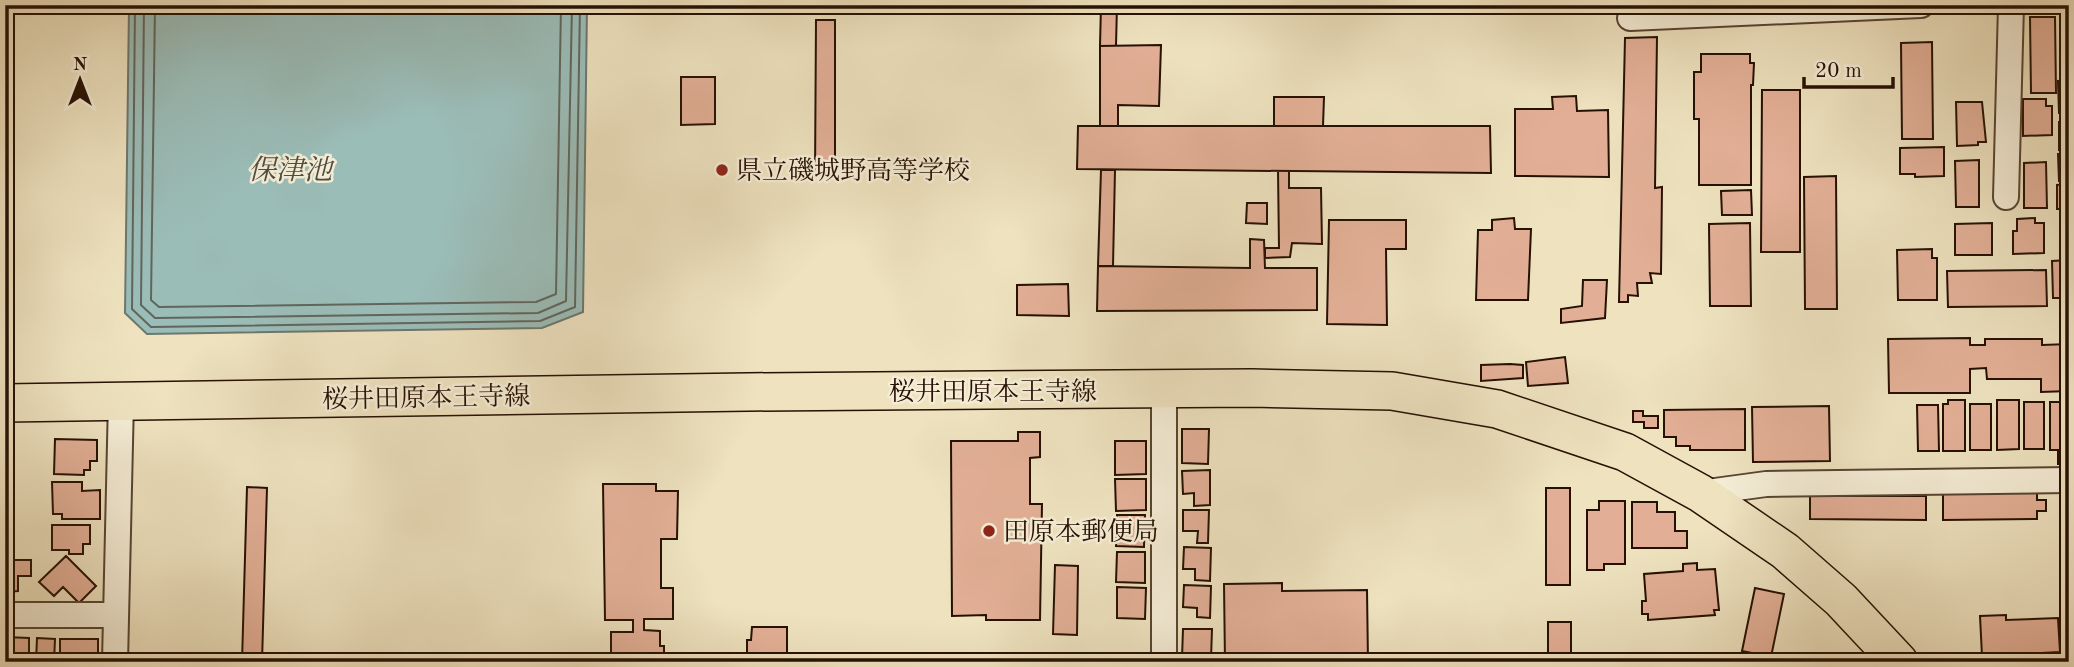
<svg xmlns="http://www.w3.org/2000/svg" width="2074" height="667" viewBox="0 0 2074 667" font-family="'Old Standard TT','Noto Serif JP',serif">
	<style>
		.water { fill: #9bbdb8; stroke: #6c786f; stroke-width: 2 }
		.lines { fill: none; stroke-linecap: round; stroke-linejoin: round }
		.shore { stroke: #60665d; stroke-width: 2 }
		.building { fill: #e2af96; stroke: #261002; stroke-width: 2 }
		.minor-casing { stroke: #584431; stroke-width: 28 }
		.primary-casing { stroke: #261002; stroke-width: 40 }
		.minor { stroke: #f4ecd5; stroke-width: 24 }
		.primary { stroke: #eee2bf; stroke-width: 37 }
		.poi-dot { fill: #8f2418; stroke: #f4ecd5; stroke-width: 2.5 }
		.labels { text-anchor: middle; stroke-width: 5; stroke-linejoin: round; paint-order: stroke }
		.poi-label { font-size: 26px; fill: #261002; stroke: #f4ecd5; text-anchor: start }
		.street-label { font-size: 26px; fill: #261002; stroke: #f4ecd5 }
		.water-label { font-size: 28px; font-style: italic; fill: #4f4d42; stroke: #f4ecd5 }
	</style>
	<rect width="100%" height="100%" fill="#eee2bf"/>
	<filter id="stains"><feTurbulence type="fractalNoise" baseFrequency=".00286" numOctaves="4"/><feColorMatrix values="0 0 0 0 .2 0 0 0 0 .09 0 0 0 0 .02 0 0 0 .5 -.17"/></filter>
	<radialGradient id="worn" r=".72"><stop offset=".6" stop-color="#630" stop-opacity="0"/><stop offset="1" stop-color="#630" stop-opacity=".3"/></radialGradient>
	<path class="water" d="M129,5H587L583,312L542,328L147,334L125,313Z"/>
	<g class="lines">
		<path class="shore" d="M135,5L132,309L151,327L540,321L575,307L580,5
			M144,5L141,305L155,318L538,313L566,301L572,5
			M155,5L151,300L159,307L536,302L556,294L561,5"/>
	</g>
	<path class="building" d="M1101,5H1117L1116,46H1100Z
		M2030,17H2055L2056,93H2031Z
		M816,20H835V177H815Z
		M1657,37L1655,188L1662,187L1661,274L1650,273L1652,283H1637L1638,296L1628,295V302H1619L1625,38Z
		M1932,42L1933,139H1902L1901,43Z
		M1161,45L1159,106L1118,105V126H1100V46Z
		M1701,54H1750V63H1754L1753,85H1751V185H1699V119H1694V72H1701Z
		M681,77H715V124L681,125Z
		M2069,80V112L2059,113L2058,81Z
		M1762,90H1800V252H1761Z
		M1576,96L1577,111L1608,110L1609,177L1515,176V109H1553L1552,97Z
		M1274,97H1324L1323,126H1274Z
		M2023,99H2046V106H2052V135L2023,136Z
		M1956,102H1982L1986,142H1978V145L1957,146Z
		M2059,122H2069V150H2059Z
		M1078,126H1490L1491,173L1077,169Z
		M1944,147V176L1915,177V174H1900V148Z
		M2058,154H2069V180L2059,181Z
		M1979,160V207H1956L1955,161Z
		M2046,162L2047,208H2024V163Z
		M1101,170H1115L1113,266H1098Z
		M1278,171H1289V188H1321L1322,244L1292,243L1290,257L1265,258V248H1279Z
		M1836,176L1837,309H1805L1804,177Z
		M2069,184V209H2057V185Z
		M1751,190L1752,215H1722L1721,191Z
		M1247,203H1267V224L1246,223Z
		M1514,218L1515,229H1531L1528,300H1476L1478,230H1492V220Z
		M2035,218V223H2044V253L2013,254V231H2017V219Z
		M1329,220H1406V249H1386L1387,325L1327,324Z
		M1750,223L1751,306H1710L1709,224Z
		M1992,223V255H1955V224Z
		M1250,239L1264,240L1265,268H1317V310L1097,311L1098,266L1250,268Z
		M1932,249V258H1937V300H1898L1897,250Z
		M2069,260V298H2053L2052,261Z
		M2046,270L2047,306L1948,307L1947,271Z
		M1583,280H1607L1605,318L1561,323V309L1582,306Z
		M1068,284L1069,316L1017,315V285Z
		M1970,338V345H1985V339H2042V345L2069,344V391L2041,392V379H1987L1986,368L1970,369V393H1889L1888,339Z
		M1565,357L1568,383L1528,386L1526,362Z
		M1510,364L1523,365V378L1481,381V365Z
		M1948,400H1965V451H1943V404H1948Z
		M1997,400H2019V449L1997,450Z
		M2024,402H2044V449H2024Z
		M2050,402H2069V464H2058V450H2050Z
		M1970,404H1991V450H1970Z
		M1917,405H1938L1939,451H1918Z
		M1829,406L1830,461L1753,462L1752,407Z
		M1745,409V450H1690V446H1676V437H1664V410Z
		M1633,411H1643V416H1658V428H1644V422H1633Z
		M1182,429H1209L1208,464L1182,463Z
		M1018,432H1040V457L1030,458V504H1042L1040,620H986V615L952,616L951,441H1018Z
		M55,439L97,440V461H90V470H84V475L54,474Z
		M1115,441H1146V474L1115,475Z
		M1210,470V505L1194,506V493L1183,494L1182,471Z
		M1115,479H1146V510L1116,511Z
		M52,482H82V491L100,490V519H62V514H53Z
		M603,484H656V491H678L677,539H661V588H673V619H644V630L660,631V646H664V662H611V632H633V620H605Z
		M247,487L267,488L262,662H242Z
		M1546,488H1570V585H1546Z
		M1943,493H2037V500H2046V511H2037V519L1943,520Z
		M1810,496H1926V520L1810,519Z
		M1599,501H1625V564H1604V570H1587V510H1599Z
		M1632,502H1657V512H1675V531H1687V548H1632Z
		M1183,510H1209L1208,543H1197L1198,531H1183Z
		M1117,515H1145L1144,547L1116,546Z
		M52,525H90V544H83V554H69V550H52Z
		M1184,547L1211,548L1210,581L1195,580V569H1183Z
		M1117,552H1145V583L1116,582Z
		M66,556L96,586L79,603L63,587L54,596L39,582Z
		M5,560H31V576H18V591L5,592Z
		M1697,563V570L1715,569L1719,610H1714L1715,615L1648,620V614H1642V601H1646L1644,574L1683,571V564Z
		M1055,565L1078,566L1077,635L1053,634Z
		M1282,583V591L1367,590L1368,662H1225L1224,584Z
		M1184,585L1211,586L1210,618L1197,617V608L1183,607Z
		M1117,587L1146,588L1145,619L1117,618Z
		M1755,588L1784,594L1771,657L1742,651Z
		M2006,615V620L2058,618L2060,652L1982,656L1980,616Z
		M1548,622H1571V662H1548Z
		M752,627H787V662H747V640H751Z
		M1183,629H1212L1211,659L1182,658Z
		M5,637L29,638V660L5,662Z
		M37,638L55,639L54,662H36Z
		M60,639H98V662H60Z"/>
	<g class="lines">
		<g class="minor-casing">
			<path id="minor" d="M1630,18L1921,5
				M2006,197L2011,5
				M1164,389V662
				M1700,493L1766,484L2069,480
				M5,615H114
				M115,662L121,400"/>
		</g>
		<g class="primary-casing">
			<path id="primary" d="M5,403L748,392L1252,388L1392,391L1497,409L1625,452L1700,493L1785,551L1841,600L1899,662"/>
		</g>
		<use href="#minor" class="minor"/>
		<use href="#primary" class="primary"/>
	</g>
	<g class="poi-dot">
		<circle cx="722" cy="170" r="7"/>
		<circle cx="989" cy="531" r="7"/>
	</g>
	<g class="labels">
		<g class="poi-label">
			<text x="736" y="179">県立磯城野高等学校</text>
			<text x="1003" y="540">田原本郵便局</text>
		</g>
		<g class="street-label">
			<text x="993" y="400">桜井田原本王寺線</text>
			<text transform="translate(426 397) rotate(-1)" y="9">桜井田原本王寺線</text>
		</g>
		<g class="water-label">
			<text x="290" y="179">保津池</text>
		</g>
	</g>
	<rect width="2074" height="667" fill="none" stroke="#eee2bf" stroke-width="28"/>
	<rect x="7" y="7" width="2060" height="653" fill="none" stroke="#261002" stroke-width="3.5"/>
	<rect x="14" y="14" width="2046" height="639" fill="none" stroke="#261002" stroke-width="2"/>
	<g transform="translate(80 80)" stroke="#f4ecd5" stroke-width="5" paint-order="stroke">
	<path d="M0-5L12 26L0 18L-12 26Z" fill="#261002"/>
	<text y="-10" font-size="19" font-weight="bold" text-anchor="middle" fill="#261002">N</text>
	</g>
	<path d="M1804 77v10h89v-10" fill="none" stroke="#261002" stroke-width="3.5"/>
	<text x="1815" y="77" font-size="21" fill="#261002" stroke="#f4ecd5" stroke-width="5" paint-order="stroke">20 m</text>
	<rect width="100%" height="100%" filter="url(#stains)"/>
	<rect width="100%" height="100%" fill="url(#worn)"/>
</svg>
